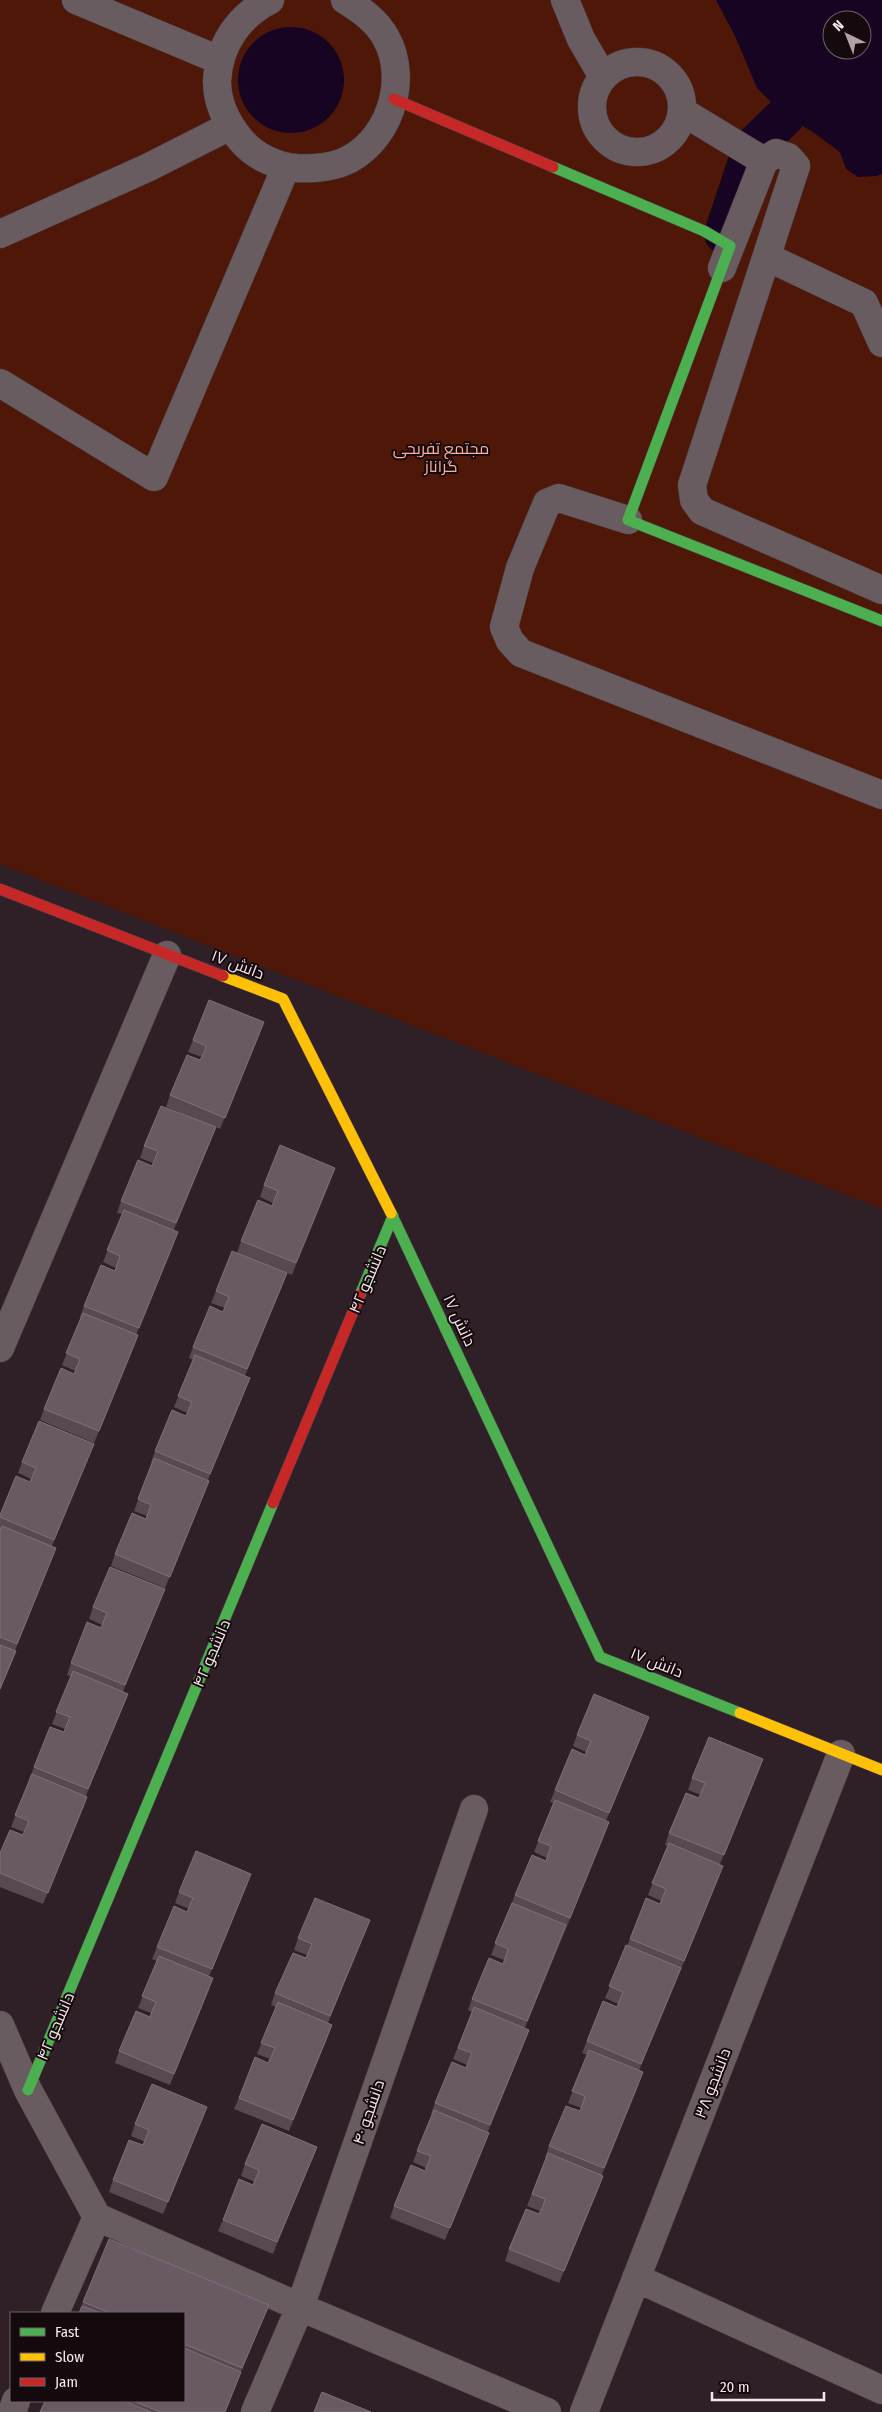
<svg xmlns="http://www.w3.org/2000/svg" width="882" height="2412" viewBox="0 0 882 2412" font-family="'Fira Sans Condensed',Cairo,sans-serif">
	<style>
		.green { fill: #4e1708; fill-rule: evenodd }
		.water { fill: #170322; fill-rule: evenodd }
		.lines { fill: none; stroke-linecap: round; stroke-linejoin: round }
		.canal { stroke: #170322; stroke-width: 40 }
		.street-casing { stroke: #4b3e43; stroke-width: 29 }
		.fast-casing { stroke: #4b3e43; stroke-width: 12 }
		.slow-casing { stroke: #4b3e43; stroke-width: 12 }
		.jam-casing { stroke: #4b3e43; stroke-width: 12 }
		.street { stroke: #685c61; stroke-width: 28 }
		.fast { stroke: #4caf50; stroke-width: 11 }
		.slow { stroke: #ffc107; stroke-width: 11 }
		.jam { stroke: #c62828; stroke-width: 11 }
		.wall { fill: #574852 }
		.shaded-wall { fill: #3f3139 }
		.building { fill: #695962; stroke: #7f6f78 }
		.labels { text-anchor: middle; stroke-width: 4; stroke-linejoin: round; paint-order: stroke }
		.park-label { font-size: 16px; fill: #feae96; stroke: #14090d }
		.street-label { font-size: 16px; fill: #f9e6ed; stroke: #14090d }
	</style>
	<rect width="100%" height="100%" fill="#2e2026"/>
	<path class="green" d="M0,0H882V1209L0,864ZM832,20H862V50H832Z"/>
	<path class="water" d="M716,0H882V174L876,176L858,177L846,169L840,152L813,132L785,116L757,88L735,36ZM832,20H862V50H832Z
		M238 80a53 53 0 1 1 106 0a53 53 0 1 1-106 0Z"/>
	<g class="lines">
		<path class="canal" d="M724,234L753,147L785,116"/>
		<g class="street-casing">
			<path id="street" d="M76,0L219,60
				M270,0C239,16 219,44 217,81C217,103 227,123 240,139C254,156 275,166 296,168C312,169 326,168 341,163C388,145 410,81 386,38C377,21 361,10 345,0
				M565,0L581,39L603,77
				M592 107a45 45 0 1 1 90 0a45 45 0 1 1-90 0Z
				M683,112L764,161
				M0,234L147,168L230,126
				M767,257L864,303L882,343
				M722,268L764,161L776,153L788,157L796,166L692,485L694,500L702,511L882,590
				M0,383L154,477L286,167
				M628,520L559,498L547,503L520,568L504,627L510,641L521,653L882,795
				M0,1348L167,955
				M0,2025L28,2090L97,2217L55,2313
				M97,2217L300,2307L547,2412
				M636,2278L882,2390
				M12,2412L16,2401
				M255,2412L300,2307L474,1809
				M584,2412L841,1754"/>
		</g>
		<g class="fast-casing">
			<path id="fast" d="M553,167L704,231L730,246L628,520L882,621
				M391,1213L600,1657L740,1713
				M360,1295L393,1216
				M28,2090L273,1503"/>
		</g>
		<g class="slow-casing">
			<path id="slow" d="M223,976L283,999L391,1213
				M740,1713L882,1770"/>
		</g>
		<g class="jam-casing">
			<path id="jam" d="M394,99L553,167
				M0,889L223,976
				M273,1503L360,1295"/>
		</g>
		<use href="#street" class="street"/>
		<use href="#fast" class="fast"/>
		<use href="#slow" class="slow"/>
		<use href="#jam" class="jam"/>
	</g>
	<path class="wall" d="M260,1033L220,1129L216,1127L174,1230V1244L136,1335H138L134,1347L94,1443L40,1420L44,1409L74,1374L75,1371L62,1365L81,1318L80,1317L84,1306L115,1271L116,1268L103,1262L122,1214L117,1213L121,1201L152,1166L153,1163L140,1158L144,1146L214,1127L166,1107L170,1095L200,1060L202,1057L188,1052L193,1040Z
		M335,1168L292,1275L237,1253L241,1241L272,1206L273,1203L260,1197L264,1185Z
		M287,1273L245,1376V1389L208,1480L205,1492L165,1588L111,1566L115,1554L146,1519L147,1516L134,1511L152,1463H151L155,1451L186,1416L187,1413L174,1407L193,1360L189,1358L193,1347L223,1312L225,1308L211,1303L216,1291Z
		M89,1455L52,1546L56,1548L15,1651L11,1663L0,1690V1515L30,1482L31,1479L18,1473L22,1462Z
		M160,1601L123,1692L128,1694L123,1706L86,1796L87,1797L83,1809L43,1904L0,1887V1853L23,1835L24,1832L11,1827L30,1779H29L34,1767L64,1732L65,1729L52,1724L71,1676L67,1675L71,1663L101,1628L102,1625L89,1619L93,1607Z
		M645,1728L606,1821L609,1822L605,1834L525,2028L529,2030L525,2041L488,2132L489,2133L484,2144L445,2240L390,2218L394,2206L425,2171L426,2168L413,2162L432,2115L431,2114L435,2103L466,2068L467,2065L453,2059L472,2012L468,2010L472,1999L503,1964L504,1960L491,1955L515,1895L546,1861L547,1858L534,1852L553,1803L550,1802L555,1790L585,1755L586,1752L573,1746L577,1735Z
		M763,1759L720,1864L719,1877L639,2071V2084L602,2175L603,2176L599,2188L559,2283L505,2261L509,2249L539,2214L540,2211L527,2206L546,2158H545L549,2146L580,2111L581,2108L568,2103L587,2055L582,2053L587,2041L617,2007L618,2004L605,1998L630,1939L660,1904L661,1901L648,1895L667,1846L665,1845L669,1833L699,1798L701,1795L688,1790L692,1778Z
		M247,1885L209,1976V1990L170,2085L115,2063L119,2051L150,2017L151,2013L138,2008L157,1961L152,1959L157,1947L187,1912L189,1909L175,1903L179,1892Z
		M370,1920L328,2023V2036L289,2131L234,2109L239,2098L268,2063L270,2059L257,2054L276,2007L271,2005L275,1993L306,1958L307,1955L294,1950L298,1938Z
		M202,2119L163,2214L109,2192L113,2180L143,2145L145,2142L131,2136L135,2124Z
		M312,2158L273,2254L218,2231L223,2220L253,2185L255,2182L241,2176L245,2164Z
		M83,2302L269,2305L241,2372L237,2383L225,2412H40L45,2401H184V2313H79Z"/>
	<path class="shaded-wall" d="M216,1127L211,1139L172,1235L176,1223Z
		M335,1168L331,1180L292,1275L296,1263Z
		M178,1232L174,1244L134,1340L139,1328Z
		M287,1273L283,1285L243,1381L247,1369Z
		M138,1335L134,1347L94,1443L99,1431Z
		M56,1548L52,1560L13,1655L17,1644Z
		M165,1589L160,1601L121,1697L125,1685Z
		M128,1694L123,1706L84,1801L88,1789Z
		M649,1717L645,1728L605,1824L609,1813Z
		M763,1759L759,1771L719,1867L724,1855Z
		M87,1797L83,1809L43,1904L48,1893Z
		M609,1822L605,1834L566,1930L570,1918Z
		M723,1866L719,1877L680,1973L684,1961Z
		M251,1874L247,1885L208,1981L212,1969Z
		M566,1925L562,1937L523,2032L527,2021Z
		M681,1968L677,1980L637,2076L641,2064Z
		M213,1978L209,1990L170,2085L174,2074Z
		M332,2025L328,2036L289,2131L293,2120Z
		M529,2030L525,2041L486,2137L490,2125Z
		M643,2072L639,2084L600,2180L604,2168Z
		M489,2133L484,2144L445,2240L450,2228Z
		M317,2147L312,2158L273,2254L277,2242Z
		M603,2176L599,2188L559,2283L564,2271Z
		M269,2305L264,2317L238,2380L242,2368Z"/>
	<path class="building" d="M209,1000L264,1022L225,1118L170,1095L187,1055L200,1060L204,1053L206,1046L193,1040Z
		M161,1106L216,1127L176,1223L121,1201L138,1160L152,1166L155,1159L158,1151L144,1146Z
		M280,1145L335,1168L296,1263L241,1241L258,1200L272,1206L278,1191L264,1185Z
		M124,1210L178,1232L139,1328L84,1306L101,1265L115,1271L120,1256L107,1250Z
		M232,1251L287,1273L247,1369L193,1347L210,1306L223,1312L226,1304L229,1297L216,1291Z
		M83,1313L138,1335L99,1431L44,1409L61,1368L74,1374L80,1359L66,1353Z
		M195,1355L250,1378L210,1474L155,1451L172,1410L186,1416L192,1402L178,1396Z
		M39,1421L94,1444L54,1540L0,1517V1515L16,1476L30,1482L36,1468L22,1462Z
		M154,1458L209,1481L170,1577L115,1554L132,1513L146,1519L151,1505L138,1499Z
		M2,1526L56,1548L17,1644L0,1637V1530Z
		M110,1567L165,1589L125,1685L71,1663L87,1622L101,1628L104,1620L107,1613L93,1607Z
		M0,1645L16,1651L0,1689Z
		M73,1671L128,1694L88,1789L34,1767L50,1727L64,1732L67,1724L70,1717L56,1712Z
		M594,1694L649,1717L609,1813L555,1790L572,1749L585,1755L591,1741L577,1735Z
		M709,1737L763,1759L724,1855L669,1833L686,1793L699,1798L705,1783L692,1778Z
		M32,1774L87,1797L48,1893L0,1873V1853L10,1830L23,1835L29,1821L15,1815Z
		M555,1800L609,1822L570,1918L515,1895L532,1855L546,1861L551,1846L538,1841Z
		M669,1843L723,1866L684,1961L630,1939L646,1898L660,1904L666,1889L652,1883Z
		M196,1851L251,1874L212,1969L157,1947L174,1906L187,1912L193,1898L179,1892Z
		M315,1898L370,1920L330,2016L275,1993L293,1953L306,1958L312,1944L298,1938Z
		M512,1903L566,1925L527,2021L472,1999L489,1958L503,1964L506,1956L508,1949L495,1943Z
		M626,1945L681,1968L641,2064L587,2041L603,2001L617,2007L623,1992L609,1986Z
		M159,1956L213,1978L174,2074L119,2051L136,2011L150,2017L153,2009L156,2002L142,1996Z
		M278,2002L332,2025L293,2120L239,2098L255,2057L268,2063L272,2055L275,2048L261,2043Z
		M474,2007L529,2030L490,2125L435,2103L452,2062L466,2068L472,2053L458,2048Z
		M589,2050L643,2072L604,2168L549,2146L566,2106L580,2111L583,2103L585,2096L572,2091Z
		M152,2084L207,2107L168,2202L113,2180L129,2140L143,2145L149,2130L135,2124Z
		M434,2110L489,2133L450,2228L394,2206L411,2165L425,2171L431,2156L417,2151Z
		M262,2124L317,2147L277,2242L223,2220L239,2179L253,2185L259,2170L245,2164Z
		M548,2153L603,2176L564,2271L509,2249L526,2209L539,2214L543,2206L545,2199L532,2194Z
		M109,2239L269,2305L242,2368L184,2344V2313H110L83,2302Z
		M82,2306L101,2313H79Z
		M184,2348L241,2372L225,2412H160L133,2401H184Z
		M322,2392L371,2412H314Z
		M45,2401H124L151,2412H40Z"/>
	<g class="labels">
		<g class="park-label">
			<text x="441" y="454">مجتمع تفریحی<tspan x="441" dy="18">گراناز</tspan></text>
		</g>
		<g class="street-label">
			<text transform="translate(238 964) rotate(21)" y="6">دانش ۱۷</text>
			<text transform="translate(367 1279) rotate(-67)" y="6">دانشجو ۴۲</text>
			<text transform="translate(460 1320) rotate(65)" y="6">دانش ۱۷</text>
			<text transform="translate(211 1653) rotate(-67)" y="6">دانشجو ۴۲</text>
			<text transform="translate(657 1662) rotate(22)" y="6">دانش ۱۷</text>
			<text transform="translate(55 2026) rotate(-67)" y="6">دانشجو ۴۲</text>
			<text transform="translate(712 2083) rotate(-69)" y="6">دانشجو ۳۸</text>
			<text transform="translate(368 2112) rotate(-71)" y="6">دانشجو ۴۰</text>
		</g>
	</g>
	<rect x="10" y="2312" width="175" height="90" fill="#14090d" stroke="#706167"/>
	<rect x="20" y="2328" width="25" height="8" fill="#4caf50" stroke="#706167"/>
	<text x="55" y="2337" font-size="15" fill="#f9e6ed">Fast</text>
	<rect x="20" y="2353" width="25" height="8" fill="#ffc107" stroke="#706167"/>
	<text x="55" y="2362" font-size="15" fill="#f9e6ed">Slow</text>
	<rect x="20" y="2378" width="25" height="8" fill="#c62828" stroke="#706167"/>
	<text x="55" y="2387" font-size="15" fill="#f9e6ed">Jam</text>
	<g transform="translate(847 35) rotate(317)"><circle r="24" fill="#14090d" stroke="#706167"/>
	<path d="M0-4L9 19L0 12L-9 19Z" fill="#b2a1a7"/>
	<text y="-8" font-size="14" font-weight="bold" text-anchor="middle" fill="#f9e6ed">N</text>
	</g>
	<path d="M712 2392v8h112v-8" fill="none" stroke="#f9e6ed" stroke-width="2.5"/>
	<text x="720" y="2392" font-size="15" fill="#f9e6ed" stroke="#14090d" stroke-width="4" paint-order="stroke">20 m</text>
</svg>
